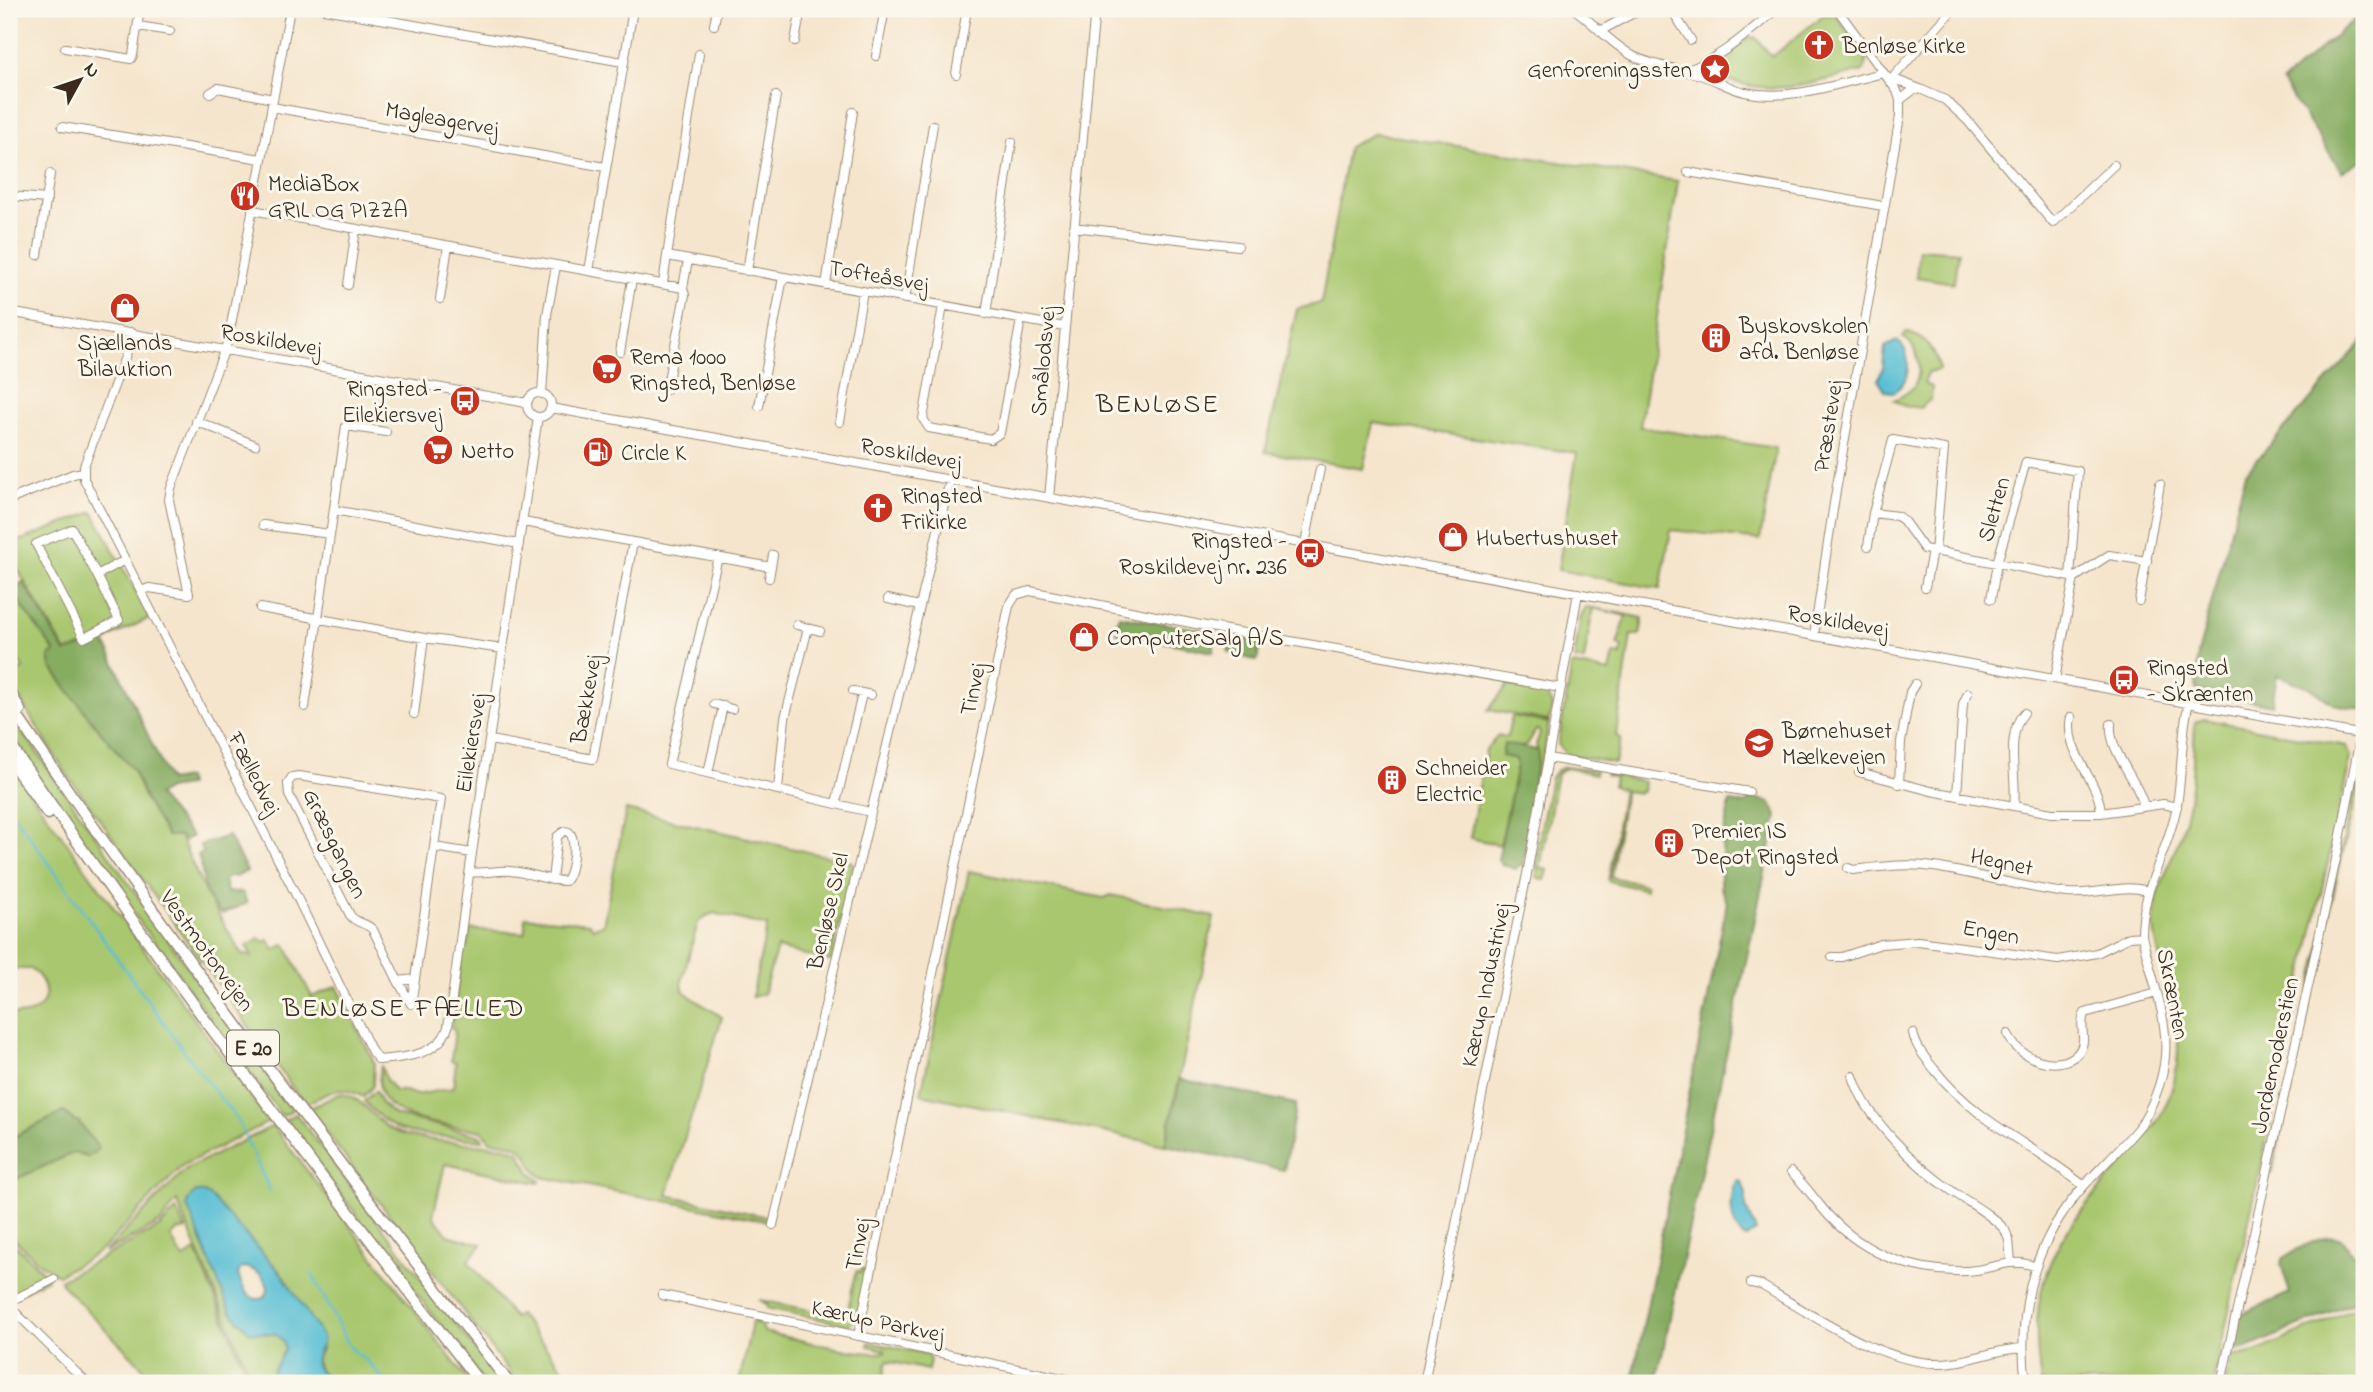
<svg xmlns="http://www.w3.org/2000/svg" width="2373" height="1392" viewBox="0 0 2373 1392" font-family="'Indie Flower',sans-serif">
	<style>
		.green { fill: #a9c76e; stroke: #727846; stroke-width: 2 }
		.forest { fill: #86ac61; stroke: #606b40; stroke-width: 2 }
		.water { fill: #55bdd3; stroke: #487478; stroke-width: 2; fill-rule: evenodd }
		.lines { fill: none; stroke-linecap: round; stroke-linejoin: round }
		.stream { stroke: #55bdd3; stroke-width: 2.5 }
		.minor-casing { stroke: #988875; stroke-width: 10 }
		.highway-casing { stroke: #988875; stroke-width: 13 }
		.minor { stroke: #fff; stroke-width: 8 }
		.highway { stroke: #fff; stroke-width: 10 }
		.labels { text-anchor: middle; stroke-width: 6; stroke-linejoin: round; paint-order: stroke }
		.shield { fill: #fbf7ec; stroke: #75685c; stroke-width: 2 }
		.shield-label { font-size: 21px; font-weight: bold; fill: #3b2a1e }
		.poi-label { font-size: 23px; fill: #3b2a1e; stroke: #fbf7ec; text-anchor: start }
		.street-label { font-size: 23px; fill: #3b2a1e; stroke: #fbf7ec }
		.quarter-label { font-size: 26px; letter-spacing: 2px; fill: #3b2a1e; stroke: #fbf7ec }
	</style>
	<rect width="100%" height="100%" fill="#fbf7ec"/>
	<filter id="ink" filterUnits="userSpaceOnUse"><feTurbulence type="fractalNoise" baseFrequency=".0143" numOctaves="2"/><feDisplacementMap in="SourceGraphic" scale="14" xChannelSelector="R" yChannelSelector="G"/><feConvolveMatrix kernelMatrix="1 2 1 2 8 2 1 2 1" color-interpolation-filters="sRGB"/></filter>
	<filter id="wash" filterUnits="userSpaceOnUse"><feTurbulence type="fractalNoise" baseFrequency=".00686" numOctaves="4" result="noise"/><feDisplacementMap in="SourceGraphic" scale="28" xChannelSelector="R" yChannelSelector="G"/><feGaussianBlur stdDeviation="1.57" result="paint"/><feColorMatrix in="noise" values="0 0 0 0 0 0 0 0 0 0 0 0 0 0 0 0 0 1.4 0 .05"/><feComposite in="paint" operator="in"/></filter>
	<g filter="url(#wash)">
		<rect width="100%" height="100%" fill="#f5e5cc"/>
		<path class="green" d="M1823,15H1836L1867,60L1863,71C1809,84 1773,98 1719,77L1725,56L1750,37L1756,38L1772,57Z
			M1375,133L1678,181L1640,427L1776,448L1760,540L1671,530L1660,589L1558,570L1577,453L1373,423L1363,469L1265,452L1297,309L1321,303L1348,147Z
			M1919,249L1958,252L1954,283L1916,277Z
			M1906,332C1924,337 1937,350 1939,370L1928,372L1924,384L1932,387L1931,399L1920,408L1904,406L1894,400C1900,397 1909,393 1913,387C1924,372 1918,346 1903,337Z
			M93,512L150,618L104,640L66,652L9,555V545Z
			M9,589L56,653L91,720L133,770L146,801L167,835L180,836L204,890L241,953L252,957L247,945L261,938L263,942L269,940L274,950L285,944L312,997L337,986L374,1062L373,1086L363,1097C338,1083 328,1093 305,1105L64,770L9,682V670L13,676L23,668L9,647Z
			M1586,607H1589L1643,618L1640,635H1631L1616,736L1621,738L1615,763L1567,755L1558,745L1572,665L1610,672L1614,654L1621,655L1622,646L1617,645L1626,616L1593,608L1584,661L1574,659L1580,619Z
			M1508,685L1536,689L1547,695L1552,706L1549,721L1488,710Z
			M1512,716L1549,723L1534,804L1532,798L1538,750L1536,745L1540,733L1538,730H1536L1527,745L1522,747L1500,845L1470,838L1486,750L1498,735L1507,737Z
			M2204,719L2346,746L2351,757L2213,1383H2041C2026,1285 2052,1239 2118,1169C2141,1143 2164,1120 2173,1085C2179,1064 2179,1039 2176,1017C2171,983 2153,953 2154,918C2155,889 2175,856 2183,827C2193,793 2193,758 2195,722Z
			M9,720L30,742L178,954L293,1110L282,1116L131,910L18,749L9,733Z
			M2364,745V766L2337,878L2272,1174H2271Z
			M9,763L269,1122L183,1165L104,1248L91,1257L58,1275L39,1263L9,1234V1182L75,1152L74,1121L64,1112L9,1139V1015C16,1013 23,1016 30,1013C52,1005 48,980 31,969H14L9,973Z
			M1564,767L1596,770L1595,774L1567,768L1557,774L1540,868L1548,870L1545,880L1538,878C1531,866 1548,796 1551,778L1556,771Z
			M1605,773L1644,782L1643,791L1639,793L1625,791L1611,877L1646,885V890L1608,881L1623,790L1613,786L1615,777L1605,775Z
			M626,810L852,862L853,865L831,961L777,948L763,994L752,997L767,926L714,913L706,916L698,922L682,981L683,990C693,1001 709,1007 722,1017L667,1195L768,1217V1221L542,1177C534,1171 532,1166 528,1157C521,1143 504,1143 490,1141L482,1131C455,1126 391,1122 381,1093C377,1084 380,1074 381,1065L386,1080L395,1091H406L416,1095L453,1088L456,1062L451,1061L455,1030L451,1028L463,947H467L470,932L465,931V929L525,933V917L589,923L593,928L603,925Z
			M969,871L1104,898L1111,895L1214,917L1165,1145L921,1094Z
			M375,1091L381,1103L395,1115L473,1134L481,1136L483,1140C460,1138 412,1136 394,1127C382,1120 373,1111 364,1101Z
			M339,1094C363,1095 372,1120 392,1130C415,1142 476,1143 505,1147L519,1152L530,1172L540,1181L539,1183L445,1164L433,1216L448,1235L482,1244L468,1261L514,1318L519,1314L575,1383H518L308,1109Z
			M296,1114L501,1383H485L284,1120Z
			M273,1126L470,1383C443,1383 349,1389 330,1378C315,1371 314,1360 322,1348L282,1274L211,1197L202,1192L230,1311L250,1332L276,1334L283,1341L285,1349L272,1373L273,1383H257L245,1363L177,1201L160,1223L105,1252L186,1169Z
			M176,1210L186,1229L177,1231L171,1237L179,1253L184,1258L196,1251L244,1367L254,1383H158L63,1286L60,1280L160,1227Z
			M9,1239L40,1269L47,1279L9,1299Z
			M862,1268L866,1272C863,1287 863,1317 848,1325L767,1308L768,1305L759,1300L844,1317L847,1315L855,1275L857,1271L861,1272Z
			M2364,1304V1383H2225L2232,1357L2256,1352Z
			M756,1319V1324L761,1325L764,1332C788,1337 866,1358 885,1352V1350L868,1346L869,1342L926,1354L930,1360L928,1370L887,1361L882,1383H739L752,1322Z"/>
		<path class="forest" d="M2364,11V158L2342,172L2282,82Z
			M2364,340V710L2333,704L2311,688L2277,675L2272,705L2196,690L2198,654L2246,472Z
			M23,582L65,652L104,640L169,781L187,778L188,786L168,789L157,795L192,836L183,841L180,836H167L146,801L133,770L91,720L51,667L49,656L55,652L10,589Z
			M1119,616L1216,632L1213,652L1116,632Z
			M1231,639L1261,640L1257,661L1228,652Z
			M1504,744L1538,750C1539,766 1529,790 1534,804L1524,860L1522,865L1516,869L1502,865L1498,860L1517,765L1516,759L1502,756Z
			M1753,797L1770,803L1777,816L1656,1383H1632L1727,902L1720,887L1723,837L1730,802L1745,804Z
			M228,836L247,871L236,877L230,876L224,880L227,892L243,893L247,903L222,914C198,895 207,880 198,855L203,852L200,845Z
			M1180,1079L1296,1104L1284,1170L1165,1145Z
			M64,1112L74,1121H78L99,1149L87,1157L75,1152L9,1182V1139Z
			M2359,1222L2364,1223V1298L2245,1349L2237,1350L2233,1345L2239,1315L2290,1293L2281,1264L2282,1259C2294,1250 2331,1229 2344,1241C2348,1245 2350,1251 2353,1255L2356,1253Z"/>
		<path class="water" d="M1897,341C1910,349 1911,372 1902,385C1902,385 1894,392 1893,392L1885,391L1878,380L1883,368L1885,347Z
			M1738,1181L1742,1182L1746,1194V1208L1756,1231L1746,1238C1730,1230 1727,1195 1738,1181Z
			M196,1192H202L211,1197L282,1274L322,1336C324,1347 318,1348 316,1358C311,1376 339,1379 349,1383H273L272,1373L285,1349L283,1341L276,1334L250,1332L230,1311L187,1206L188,1200ZM246,1267C258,1271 268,1278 268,1291L264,1298C248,1303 242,1287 238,1274L241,1268Z"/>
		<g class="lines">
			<path class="stream" d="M9,808L192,1062L237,1119L270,1191
				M312,1274L350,1347L372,1366L386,1383"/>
		</g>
	</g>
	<g filter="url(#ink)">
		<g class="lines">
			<g class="minor-casing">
				<path id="minor" d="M324,9L623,62
					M1574,9C1594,23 1611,44 1633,56C1653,66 1679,69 1700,75C1716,79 1729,89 1745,92C1791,102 1839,83 1883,73
					M1671,9L1691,40
					M714,25L717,9
					M138,26L170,31
					M1600,31L1641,9
					M795,41L801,9
					M65,48L131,59L133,55L140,9
					M876,56L885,9
					M1686,71C1720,58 1744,36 1772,13L1774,9
					M956,74L967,9
					M1890,81L1953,9
					M1890,81H1899L1920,89
					M210,93L218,88L273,99
					M1900,100L1912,91L1920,89L1945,100L1967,120L2053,223L2114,165
					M272,107L605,167
					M62,127L261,159
					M1688,172L1883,206
					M9,196L47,199
					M252,210L683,288L688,260
					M1074,227L1238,246
					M38,255L50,174
					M667,256L699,54
					M589,271L633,9
					M747,271L776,96
					M663,284L667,256L1064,327
					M348,285L356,229
					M826,285L853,112
					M440,299L448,246
					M905,299L933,125
					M943,306L923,419L929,428L991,439L1000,433L1021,320
					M9,312L527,403
					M986,314L1012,142
					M130,332L128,349L84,466V479L293,889L372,1052L379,1060C404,1058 440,1055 448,1027L472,853L538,417
					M620,352L632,279
					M666,390L685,295L683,288
					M527 405a12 12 0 1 1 24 0a12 12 0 1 1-24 0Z
					M542,394L547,315L556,266
					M759,406L783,277
					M551,408L2364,735
					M196,421L255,445
					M840,422L863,291
					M1049,498L1095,9
					M9,500L73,474L83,472
					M334,510L519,544
					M1873,513L1897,516L1903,520L1924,549L2070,577L2074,578L2109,555L2147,561
					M523,522L771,567
					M263,525L330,534
					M1305,544L1320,469
					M1868,546L1873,513L1893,440L1944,449L1935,552
					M718,557L669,764L870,812
					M97,575L119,620L84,638L36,544L72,529L97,575L125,560
					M769,578L773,555
					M1925,587L1932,551
					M141,591L149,588L189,594L169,500L171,488L228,341L290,9
					M888,599L919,606
					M1991,599L1997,563L2026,462L2078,471L2070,577
					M2139,601L2160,484
					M260,608L424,638L503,649
					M797,625L820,631
					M1814,635L1834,503L1900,116V100L1897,91L1837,9
					M2055,679L2074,578
					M853,691L871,695
					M714,704L732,709
					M305,707L346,426L386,432
					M414,714L424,638
					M2071,717C2063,752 2100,780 2101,813
					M2111,724C2108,751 2138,780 2144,806
					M490,740L593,759L633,542
					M1548,758L1749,792
					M1859,772L1931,791L2052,813H2101L2163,804L2177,807
					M708,773L723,706
					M1899,784L1901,742L1910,692L1915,684
					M778,789L785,718L808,628
					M1957,796L1963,704L1968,693
					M836,803L862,694
					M2014,806C2018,780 2004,735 2024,713
					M434,847L415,979L398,981L373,930C366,922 356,924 350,915L289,795L288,783L292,777L299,776L441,799L434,847L472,853
					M1848,868L1853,870C1880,867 1907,863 1934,867C1979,874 2022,888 2067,893C2094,896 2121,883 2147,891
					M470,872C483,874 496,870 510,871C528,872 547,881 565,881C575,872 580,813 557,837L552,880
					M1832,957H1842L1881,944L1918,941L2058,960L2097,953L2129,937L2142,936
					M398,981L411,1004L415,979
					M1913,1033C1916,1048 1926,1059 1935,1070C1978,1124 2033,1144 2084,1186
					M2008,1034C2016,1058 2058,1073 2077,1054C2090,1041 2077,1025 2085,1013L2157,993
					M1853,1076C1866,1119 1916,1166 1952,1191C1969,1203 1991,1214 2005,1230L2009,1240L2011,1262
					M1791,1172C1806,1185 1816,1202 1830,1217C1866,1255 1915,1273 1967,1271C1993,1270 2011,1256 2036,1267
					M773,1225L950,480
					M1751,1283L1761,1285C1811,1314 1884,1366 1943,1363C1971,1362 1995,1349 2022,1348
					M662,1295L1086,1383
					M9,1302L54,1279
					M9,1304L12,1309L86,1382
					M858,1336L1009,606L1016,595L1030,591L1221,629L1561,688
					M1424,1383L1527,874L1578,593
					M2026,1383C2017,1318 2031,1251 2073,1199C2094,1172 2121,1150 2142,1123C2185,1049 2159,1010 2142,936C2142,886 2166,857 2176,810C2183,775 2180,737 2189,702
					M2221,1383L2338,850L2361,734"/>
			</g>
			<g class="highway-casing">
				<path id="highway" d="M9,690L20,710
					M9,704C166,937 337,1161 509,1383
					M9,743C158,962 318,1174 480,1383
					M9,759L48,814"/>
			</g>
			<use href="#minor" class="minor"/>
			<use href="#highway" class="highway"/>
		</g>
	</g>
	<defs>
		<g id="church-disc" transform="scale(1.575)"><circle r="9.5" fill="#c8321e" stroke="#fbf7ec"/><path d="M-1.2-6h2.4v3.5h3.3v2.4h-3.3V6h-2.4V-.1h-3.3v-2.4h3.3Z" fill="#fff"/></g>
		<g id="sight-disc" transform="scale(1.575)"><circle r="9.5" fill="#c8321e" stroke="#fbf7ec"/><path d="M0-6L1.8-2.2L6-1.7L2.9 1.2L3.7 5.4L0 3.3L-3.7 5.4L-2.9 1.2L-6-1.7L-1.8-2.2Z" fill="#fff"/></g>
		<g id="restaurant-disc" transform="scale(1.575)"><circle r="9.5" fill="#c8321e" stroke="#fbf7ec"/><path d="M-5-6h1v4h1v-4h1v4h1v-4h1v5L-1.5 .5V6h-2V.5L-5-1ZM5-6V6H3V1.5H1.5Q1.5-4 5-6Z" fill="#fff"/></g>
		<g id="shop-disc" transform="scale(1.575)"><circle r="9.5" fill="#c8321e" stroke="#fbf7ec"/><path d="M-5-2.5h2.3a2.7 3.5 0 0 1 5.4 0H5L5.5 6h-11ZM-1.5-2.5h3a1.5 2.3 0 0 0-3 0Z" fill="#fff"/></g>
		<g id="building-disc" transform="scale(1.575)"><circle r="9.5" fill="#c8321e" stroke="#fbf7ec"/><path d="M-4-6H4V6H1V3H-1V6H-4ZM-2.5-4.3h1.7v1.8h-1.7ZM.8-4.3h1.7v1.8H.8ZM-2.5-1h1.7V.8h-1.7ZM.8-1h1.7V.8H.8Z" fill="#fff"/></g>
		<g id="supermarket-disc" transform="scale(1.575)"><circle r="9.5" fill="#c8321e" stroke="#fbf7ec"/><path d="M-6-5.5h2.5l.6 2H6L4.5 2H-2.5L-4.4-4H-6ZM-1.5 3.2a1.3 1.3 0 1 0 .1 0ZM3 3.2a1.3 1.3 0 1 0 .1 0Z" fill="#fff"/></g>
		<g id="bus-disc" transform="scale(1.575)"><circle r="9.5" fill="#c8321e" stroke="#fbf7ec"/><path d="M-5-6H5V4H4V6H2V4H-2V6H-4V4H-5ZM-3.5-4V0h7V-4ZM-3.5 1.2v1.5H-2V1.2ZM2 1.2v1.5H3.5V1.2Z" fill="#fff"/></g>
		<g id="fuel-disc" transform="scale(1.575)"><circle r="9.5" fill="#c8321e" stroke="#fbf7ec"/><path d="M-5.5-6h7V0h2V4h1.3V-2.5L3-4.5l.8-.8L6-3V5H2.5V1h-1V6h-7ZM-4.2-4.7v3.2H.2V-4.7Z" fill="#fff"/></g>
		<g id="school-disc" transform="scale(1.575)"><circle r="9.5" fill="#c8321e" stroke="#fbf7ec"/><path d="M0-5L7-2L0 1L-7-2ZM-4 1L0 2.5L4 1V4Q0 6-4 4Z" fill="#fff"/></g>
	</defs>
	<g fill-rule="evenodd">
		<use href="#church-disc" x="1819" y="45"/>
		<use href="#sight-disc" x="1715" y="69"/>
		<use href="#restaurant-disc" x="245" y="196"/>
		<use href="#shop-disc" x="125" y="308"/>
		<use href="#building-disc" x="1716" y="338"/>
		<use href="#supermarket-disc" x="607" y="369"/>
		<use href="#bus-disc" x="465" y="401"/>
		<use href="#supermarket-disc" x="438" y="450"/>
		<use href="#fuel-disc" x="598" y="452"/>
		<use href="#church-disc" x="878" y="508"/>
		<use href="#shop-disc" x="1453" y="537"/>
		<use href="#bus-disc" x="1310" y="553"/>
		<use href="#shop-disc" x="1084" y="637"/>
		<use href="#bus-disc" x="2124" y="680"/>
		<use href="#school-disc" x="1759" y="743"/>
		<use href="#building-disc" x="1392" y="780"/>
		<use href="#building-disc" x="1669" y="843"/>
	</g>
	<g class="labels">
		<rect class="shield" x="227" y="1030.5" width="52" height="35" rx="5"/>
		<g class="shield-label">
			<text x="253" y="1055">E 20</text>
		</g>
		<g class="poi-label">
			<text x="1842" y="53">Benløse Kirke</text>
			<text x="1692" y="77" text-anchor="end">Genforeningssten</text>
			<text x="268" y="191">MediaBox<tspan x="268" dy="26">GRIL OG PIZZA</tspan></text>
			<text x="1739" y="333">Byskovskolen<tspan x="1739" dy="26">afd. Benløse</tspan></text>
			<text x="125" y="350" text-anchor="middle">Sjællands<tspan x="125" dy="26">Bilauktion</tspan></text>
			<text x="630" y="364">Rema 1000<tspan x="630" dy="26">Ringsted, Benløse</tspan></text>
			<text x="442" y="396" text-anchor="end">Ringsted -<tspan x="442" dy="26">Eilekiersvej</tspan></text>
			<text x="461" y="458">Netto</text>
			<text x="621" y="460">Circle K</text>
			<text x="901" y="503">Ringsted<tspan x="901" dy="26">Frikirke</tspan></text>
			<text x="1476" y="545">Hubertushuset</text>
			<text x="1287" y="548" text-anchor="end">Ringsted -<tspan x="1287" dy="26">Roskildevej nr. 236</tspan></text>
			<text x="1107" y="645">ComputerSalg A/S</text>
			<text x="2147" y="675">Ringsted<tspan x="2147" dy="26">- Skrænten</tspan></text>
			<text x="1782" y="738">Børnehuset<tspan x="1782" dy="26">Mælkevejen</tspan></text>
			<text x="1415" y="775">Schneider<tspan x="1415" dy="26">Electric</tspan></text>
			<text x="1692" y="838">Premier IS<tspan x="1692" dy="26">Depot Ringsted</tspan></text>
		</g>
		<g class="street-label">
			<text transform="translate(442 118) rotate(10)" y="8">Magleagervej</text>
			<text transform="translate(879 275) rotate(10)" y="8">Tofteåsvej</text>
			<text transform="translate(271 339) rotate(10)" y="8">Roskildevej</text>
			<text transform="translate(1042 361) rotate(-85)" y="8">Smålodsvej</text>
			<text transform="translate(1827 426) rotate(-81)" y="8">Præstevej</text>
			<text transform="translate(911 453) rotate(10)" y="8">Roskildevej</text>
			<text transform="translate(1993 509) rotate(-74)" y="8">Sletten</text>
			<text transform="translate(1838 620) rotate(10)" y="8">Roskildevej</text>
			<text transform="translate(972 689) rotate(-78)" y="8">Tinvej</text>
			<text transform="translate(585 699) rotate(-80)" y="8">Bækkevej</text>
			<text transform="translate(470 743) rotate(-81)" y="8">Eilekiersvej</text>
			<text transform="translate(255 773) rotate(63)" y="8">Fælledvej</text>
			<text transform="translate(336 843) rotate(64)" y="8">Græsgangen</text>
			<text transform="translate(2002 861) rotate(12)" y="8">Hegnet</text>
			<text transform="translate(827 911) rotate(-77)" y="8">Benløse Skel</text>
			<text transform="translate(1991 931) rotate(10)" y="8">Engen</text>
			<text transform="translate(208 950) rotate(54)" y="8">Vestmotorvejen</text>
			<text transform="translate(1485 985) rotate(-78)" y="8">Kærup Industrivej</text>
			<text transform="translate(2174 994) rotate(79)" y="8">Skrænten</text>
			<text transform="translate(2274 1055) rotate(-78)" y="8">Jordemoderstien</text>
			<text transform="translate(857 1244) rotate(-78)" y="8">Tinvej</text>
			<text transform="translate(878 1320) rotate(12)" y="8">Kærup Parkvej</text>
		</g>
		<g class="quarter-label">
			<text x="1158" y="412">BENLØSE</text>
			<text x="404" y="1016">BENLØSE FÆLLED</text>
		</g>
	</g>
	<rect width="2373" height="1392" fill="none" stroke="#fbf7ec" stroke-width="35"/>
	<g transform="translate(80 80) rotate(50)" stroke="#fbf7ec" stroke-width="5" paint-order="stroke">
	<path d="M0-5L12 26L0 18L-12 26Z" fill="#3b2a1e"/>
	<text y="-10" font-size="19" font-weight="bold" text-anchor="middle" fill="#3b2a1e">N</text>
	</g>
</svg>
